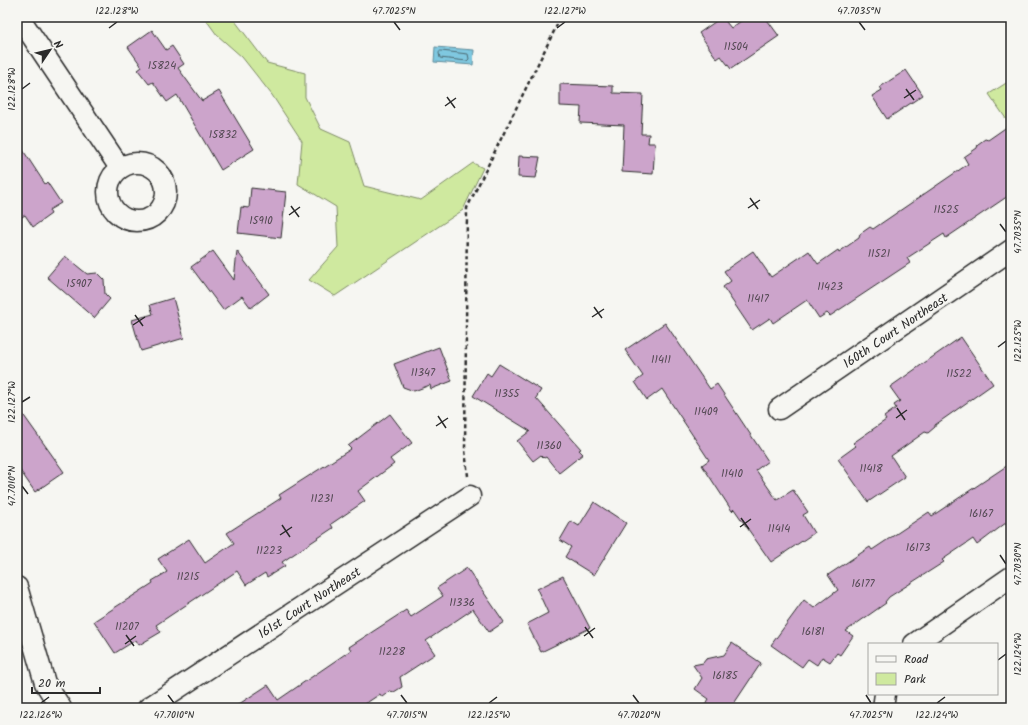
<svg xmlns="http://www.w3.org/2000/svg" width="1028" height="725" viewBox="0 0 1028 725" font-family="Kalam,sans-serif">
	<style>
		.green { fill: #cfe99f; stroke: #7d8a65 }
		.water { fill: #7fc8e0; stroke: #5d8998 }
		.lines { fill: none; stroke-linecap: round; stroke-linejoin: round }
		.shore { stroke: #4d6a73; stroke-width: 1 }
		.building { fill: #cca4cb; stroke: #2b2b2b }
		.street-casing { stroke: #2b2b2b; stroke-width: 23 }
		.path { stroke: #2b2b2b; stroke-width: 2.5; stroke-dasharray: 4 3; stroke-linecap: butt }
		.street { stroke: #f6f6f2; stroke-width: 20 }
		.ticks { fill: none; stroke: #2b2b2b; stroke-width: 1.5 }
		.labels { text-anchor: middle; stroke-width: 3.5; stroke-linejoin: round; paint-order: stroke }
		.number-label { font-size: 11px; fill: #534953 }
		.street-label { font-size: 13px; fill: #2b2b2b; stroke: #f6f6f2 }
		.neatline { fill: none; stroke: #2b2b2b; stroke-width: 1.5 }
		.ticks-label { font-size: 10px; text-anchor: middle; fill: #2b2b2b }
	</style>
	<rect width="100%" height="100%" fill="#f6f6f2"/>
	<filter id="ink" filterUnits="userSpaceOnUse"><feTurbulence type="fractalNoise" baseFrequency=".025" numOctaves="2"/><feDisplacementMap in="SourceGraphic" scale="8" xChannelSelector="R" yChannelSelector="G"/><feConvolveMatrix kernelMatrix="1 2 1 2 8 2 1 2 1" color-interpolation-filters="sRGB"/></filter>
	<g filter="url(#ink)">
		<path class="green" d="M204,17H232L267,63L305,73V97L321,129L350,142L364,186L421,200L473,163L483,168L463,210L335,296L309,280L338,247L336,207L298,184L302,141L272,95L242,57L217,35Z
			M1011,80V126L989,94Z"/>
		<path class="water" d="M435,47L474,50L473,65L434,62Z"/>
		<g class="lines">
			<path class="shore" d="M441,51L468,54L469,59L467,61L440,58L439,53Z"/>
		</g>
		<path class="building" d="M722,17L731,28L747,17H765L779,36L731,69L721,56L717,59L699,33Z
			M152,30L166,50L172,46L184,64L178,68L202,101L219,91L254,149L221,170L177,95L167,102L153,82L149,84L138,70L142,67L128,47Z
			M906,70L923,95L887,119L872,96L882,90L880,87Z
			M560,84L613,86V93L643,94L641,134H649L648,143H655L653,174L622,172L624,125L580,123L581,107L560,106Z
			M1011,124V194L946,238L944,234L907,258L910,263L830,316L827,313L819,318L807,300L773,323L770,318L752,330L723,287L731,281L724,271L753,251L771,277L809,251L818,264L838,250L839,252L859,238L860,234L870,227L873,229L968,164L964,157L977,148L978,144L985,139L988,140Z
			M17,141L45,184L47,182L61,203L49,210L51,214L33,227L25,215L17,220Z
			M519,156L540,157L536,178L518,177Z
			M251,188L286,192L281,238L238,233L241,207L249,208Z
			M213,251L234,280L237,251L269,294L251,308L242,296L223,310L191,267Z
			M65,256L87,274L97,273L104,280L105,294L110,299L94,318L47,277Z
			M173,298L184,338L141,351L132,320L153,314L150,305Z
			M665,323L710,389L717,384L768,461L756,470L777,500L793,490L808,512L803,515L814,533L771,562L734,509L732,511L702,465L709,460L662,389L647,400L635,382L643,376L625,350Z
			M961,337L993,384L935,425V427L928,433L925,432L891,456L905,477L868,502L838,459L856,446L853,443L886,420L884,417L896,408L894,405L900,401L890,387Z
			M439,347L452,381L431,389L430,385L414,391L403,387L394,364Z
			M499,364L541,390L536,398L581,449L579,450L583,454L559,473L546,457L544,458L541,455L533,461L517,441L530,431L473,396L487,373L491,376Z
			M17,406L64,472L35,492L17,466Z
			M390,414L412,443L390,459L394,464L358,491L365,501L331,524L333,528L282,562L285,566L267,577L265,573L246,585L237,571L156,625L161,632L139,645L136,640L115,653L94,621L153,583L152,581L167,572L158,559L189,539L205,563L234,543L227,533L281,498L279,495L351,449L348,446Z
			M1011,463V519L977,545L973,539L942,560L944,562L889,597L885,602L886,603L846,631L853,636L840,655L837,653L830,662L822,657L817,665L808,659L802,667L771,645L804,600L814,608L838,590L828,575L870,547L872,550L929,512L932,516Z
			M594,502L626,523L594,575L565,557L571,547L560,540L571,521L579,526Z
			M467,568L504,622L489,632L473,609L426,641L435,654L400,677L402,687L394,692L390,691L382,697L380,694L359,708H233L268,685L278,700L351,650L349,647L406,610L411,617L443,596L437,588Z
			M563,576L590,628L541,652L527,624L548,613L537,589Z
			M732,643L761,663L731,708H703L709,699L695,689L702,678L693,665L703,663L706,659L724,655Z"/>
		<g class="lines">
			<g class="street-casing">
				<path id="street" d="M19,17L120,168
					M108 192a29 29 0 1 1 58 0a29 29 0 1 1-58 0Z
					M779,409L1011,250
					M17,587L45,683L61,708
					M914,644L1011,577
					M148,708L470,496
					M883,708L885,694"/>
			</g>
			<path class="path" d="M468,476L465,450L467,208L561,17"/>
			<use href="#street" class="street"/>
		</g>
	</g>
	<path class="ticks" d="M394,22L400,30M859,22L865,30M109,28L117,22M557,28L565,22M22,89L30,83M906,89L914,100M447,97L455,108M904,98L916,90M445,106L456,98M750,198L758,209M291,206L299,217M748,208L760,200M289,215L300,207M1000,224L1006,232M594,307L602,318M135,315L143,326M592,317L604,309M133,325L145,317M998,347L1006,341M22,402L30,397M897,408L905,420M438,416L446,428M896,418L907,410M436,426L448,418M22,486L28,494M741,518L749,529M282,525L290,537M740,527L751,519M280,535L292,527M1000,555L1006,564M585,627L593,638M126,635L134,646M584,636L595,628M125,644L136,636M998,660L1006,654M168,695L174,703M401,695L407,703M633,695L639,703M866,695L871,703M41,703L49,697M489,703L497,697M937,703L945,697"/>
	<g class="labels">
		<g class="number-label">
			<text x="736" y="50">11504</text>
			<text x="162" y="69">15824</text>
			<text x="223" y="138">15832</text>
			<text x="946" y="213">11525</text>
			<text x="261" y="224">15910</text>
			<text x="879" y="257">11521</text>
			<text x="79" y="287">15907</text>
			<text x="830" y="290">11423</text>
			<text x="758" y="302">11417</text>
			<text x="661" y="363">11411</text>
			<text x="423" y="376">11347</text>
			<text x="959" y="377">11522</text>
			<text x="507" y="397">11355</text>
			<text x="706" y="415">11409</text>
			<text x="549" y="449">11360</text>
			<text x="871" y="472">11418</text>
			<text x="732" y="477">11410</text>
			<text x="322" y="502">11231</text>
			<text x="981" y="517">16167</text>
			<text x="779" y="532">11414</text>
			<text x="918" y="551">16173</text>
			<text x="269" y="554">11223</text>
			<text x="188" y="580">11215</text>
			<text x="863" y="587">16177</text>
			<text x="462" y="606">11336</text>
			<text x="127" y="630">11207</text>
			<text x="813" y="635">16181</text>
			<text x="392" y="655">11228</text>
			<text x="725" y="679">16185</text>
		</g>
		<g class="street-label">
			<text transform="translate(895 330) rotate(-34)" y="5">160th Court Northeast</text>
			<text transform="translate(309 602) rotate(-33)" y="5">161st Court Northeast</text>
		</g>
	</g>
	<rect width="1028" height="725" fill="none" stroke="#f6f6f2" stroke-width="44"/>
	<rect x="868" y="643" width="130" height="52" fill="#f6f6f2" stroke="#a5a5a2"/>
	<rect x="876" y="656" width="20" height="6" fill="#f6f6f2" stroke="#a5a5a2"/>
	<text x="904" y="663" font-size="12" fill="#2b2b2b">Road</text>
	<rect x="876" y="673" width="20" height="12" fill="#cfe99f" stroke="#a5a5a2"/>
	<text x="904" y="683" font-size="12" fill="#2b2b2b">Park</text>
	<g transform="translate(50 50) rotate(55)" stroke="#f6f6f2" stroke-width="3" paint-order="stroke">
	<path d="M0-3L7 15L0 10L-7 15Z" fill="#2b2b2b"/>
	<text y="-6" font-size="11" font-weight="bold" text-anchor="middle" fill="#2b2b2b">N</text>
	</g>
	<path d="M32 687v6h68v-6" fill="none" stroke="#2b2b2b" stroke-width="2"/>
	<text x="38" y="687" font-size="12" fill="#2b2b2b" stroke="#f6f6f2" stroke-width="3" paint-order="stroke">20 m</text>
	<rect x="22" y="22" width="984" height="681" class="neatline"/>
	<g class="ticks-label">
		<text x="117" y="14">122.128°W</text>
		<text x="394" y="14">47.7025°N</text>
		<text x="565" y="14">122.127°W</text>
		<text x="859" y="14">47.7035°N</text>
		<text transform="translate(11 89) rotate(-90)" y="4">122.128°W</text>
		<text transform="translate(1017 232) rotate(-90)" y="4">47.7035°N</text>
		<text transform="translate(1017 341) rotate(-90)" y="4">122.125°W</text>
		<text transform="translate(11 402) rotate(-90)" y="4">122.127°W</text>
		<text transform="translate(11 486) rotate(-90)" y="4">47.7010°N</text>
		<text transform="translate(1017 564) rotate(-90)" y="4">47.7030°N</text>
		<text transform="translate(1017 654) rotate(-90)" y="4">122.124°W</text>
		<text x="41" y="718">122.126°W</text>
		<text x="174" y="718">47.7010°N</text>
		<text x="407" y="718">47.7015°N</text>
		<text x="489" y="718">122.125°W</text>
		<text x="639" y="718">47.7020°N</text>
		<text x="871" y="718">47.7025°N</text>
		<text x="937" y="718">122.124°W</text>
	</g>
</svg>
